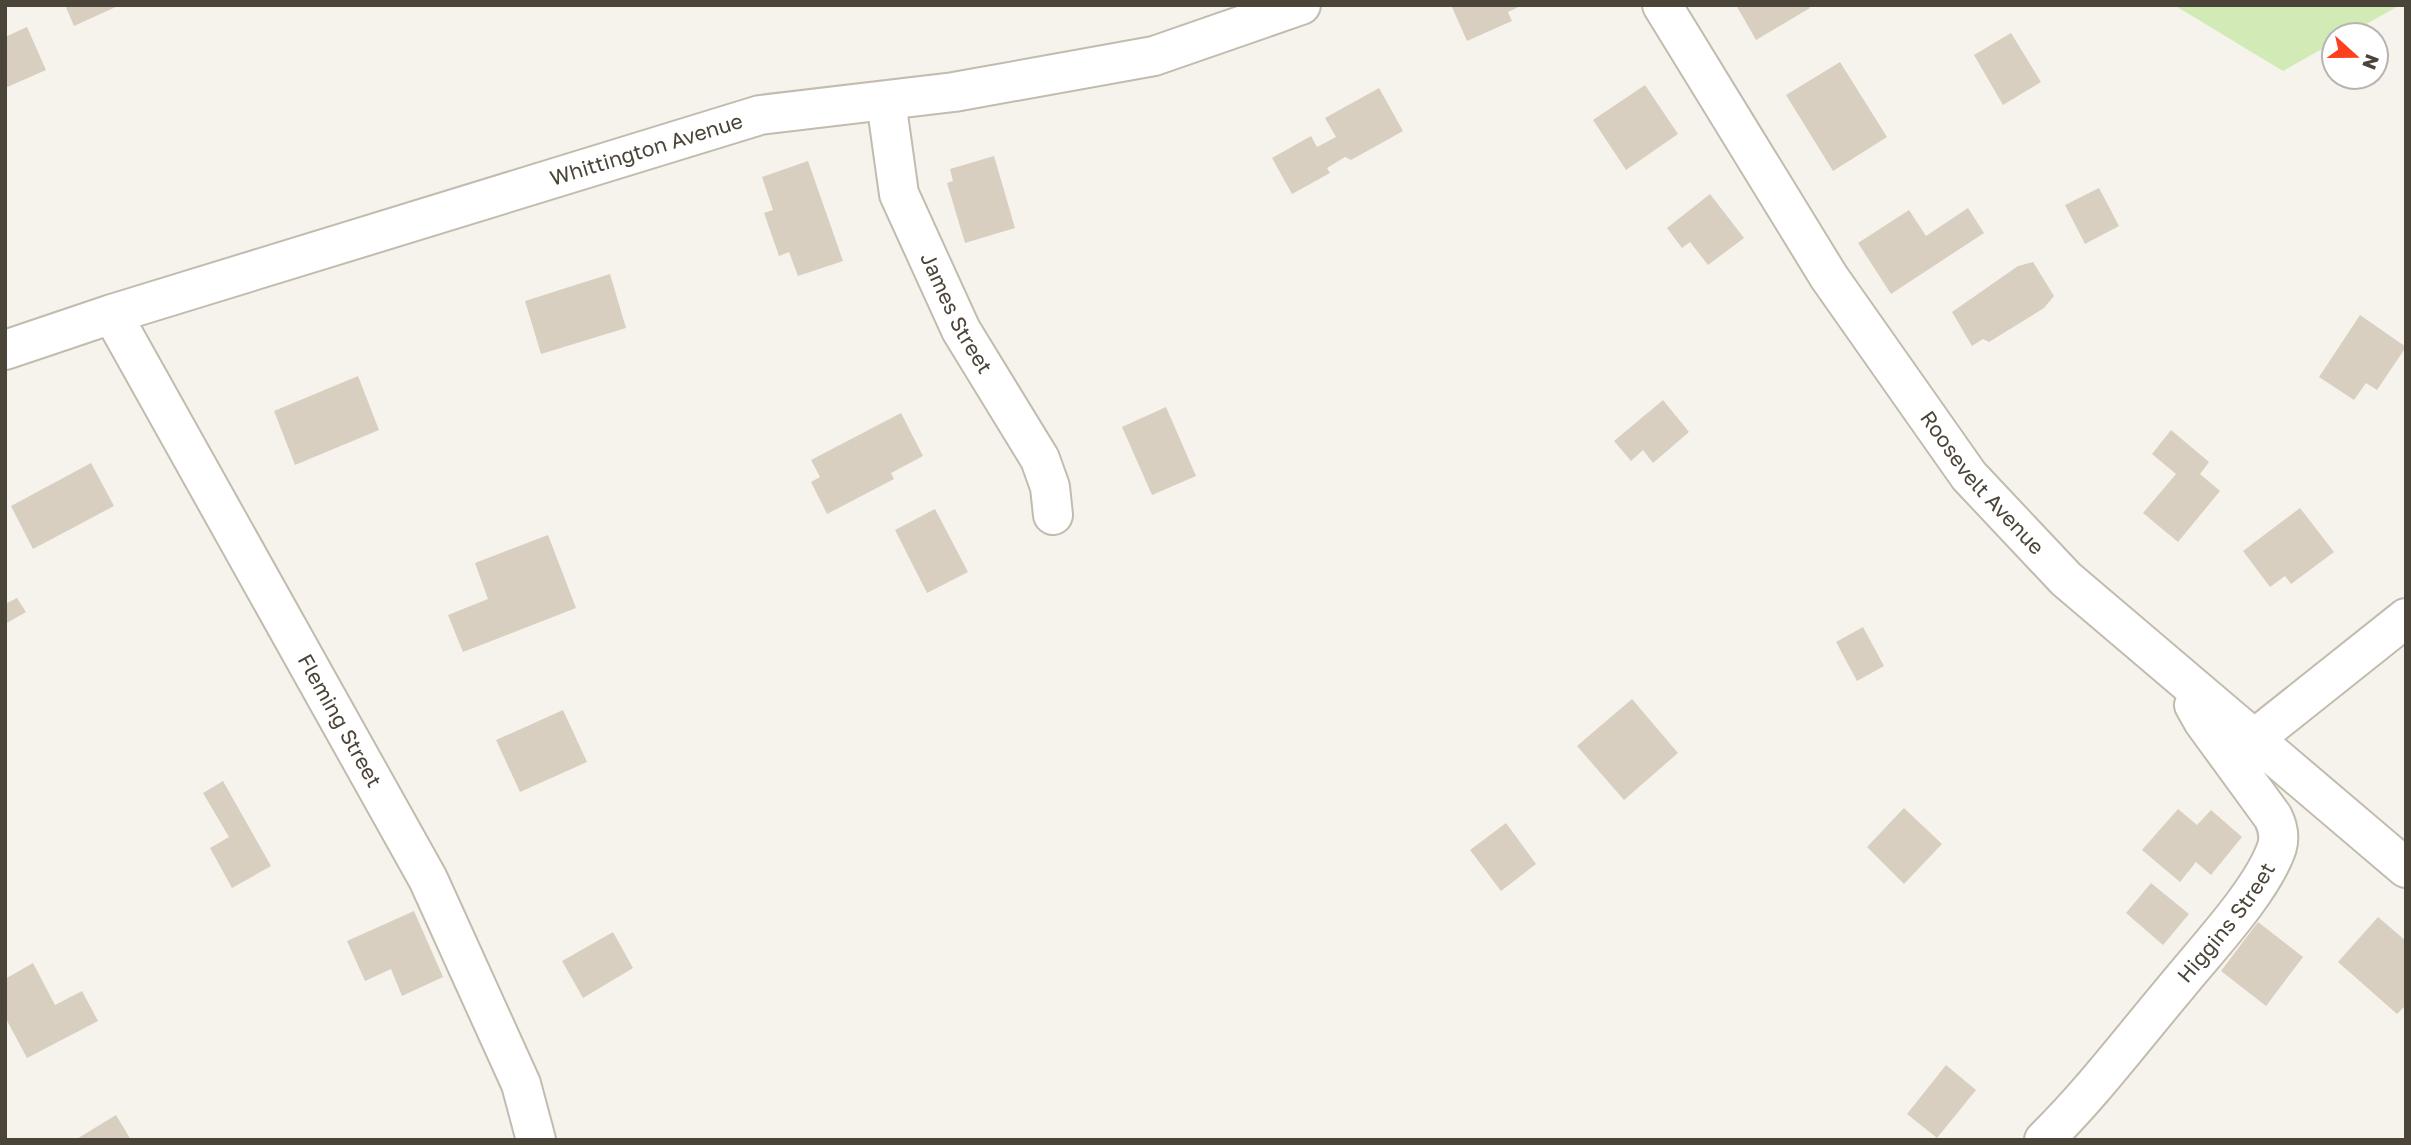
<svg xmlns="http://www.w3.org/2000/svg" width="2411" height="1145" viewBox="0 0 2411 1145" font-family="'Golos Text',sans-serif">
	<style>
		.green { fill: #d2eab5 }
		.building { fill: #d8cfc1 }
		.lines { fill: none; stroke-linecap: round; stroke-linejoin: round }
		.street-casing { stroke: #c2bbae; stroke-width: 42 }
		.street { stroke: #fff; stroke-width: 38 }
		.labels { text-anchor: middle; stroke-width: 7; stroke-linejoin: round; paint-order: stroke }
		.street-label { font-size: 21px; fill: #4b4439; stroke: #fff }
	</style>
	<rect width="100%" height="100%" fill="#f6f3ec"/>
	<path class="green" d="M2174,5H2400L2347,35H2334V42L2283,71Z"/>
	<path class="building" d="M65,5H120L74,26Z
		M1451,5H1523L1508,12L1512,21L1467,41Z
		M1736,5H1808L1810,8L1756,40Z
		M27,27L46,70L5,88V37Z
		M2011,33L2041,82L2003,105L1974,55Z
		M1840,62L1887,137L1833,171L1786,95Z
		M1645,85L1678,134L1626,170L1593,120Z
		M1379,88L1403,131L1351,160L1345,157L1327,168L1330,173L1292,194L1272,158L1311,136L1317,147L1336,137L1325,118Z
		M994,156L1015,228L965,243L947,183L953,181L950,169Z
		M808,161L843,261L798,276L789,252L779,256L764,213L773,210L762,177Z
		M2099,188L2119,226L2085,244L2065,205Z
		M1710,194L1744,238L1708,265L1690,242L1682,248L1667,228Z
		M1968,208L1984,233L1891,294L1858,243L1909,210L1926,236Z
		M2033,262L2054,296L2044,308L1989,342L1983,339L1972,346L1952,312L2018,266Z
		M610,274L626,328L541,354L525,301Z
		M2360,315L2406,347L2377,390L2366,383L2354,400L2319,377Z
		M358,376L379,430L295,465L274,411Z
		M1663,400L1689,432L1653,463L1643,450L1631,461L1614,441Z
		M1166,407L1196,476L1152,495L1122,427Z
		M901,413L923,456L891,473L894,479L827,514L811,482L820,477L811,460Z
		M2171,430L2209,462L2200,474L2220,491L2178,542L2143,513L2176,474L2152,454Z
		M91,463L114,506L33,549L11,506Z
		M2300,508L2334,552L2291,584L2285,576L2270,587L2243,551Z
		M935,509L968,572L927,593L895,530Z
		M548,535L576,608L463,652L448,615L488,599L475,563Z
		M17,598L26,612L5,624V604Z
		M1863,627L1884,666L1857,681L1836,642Z
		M1632,699L1678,753L1624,800L1577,746Z
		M563,710L587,762L520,792L496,740Z
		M223,781L271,866L232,888L210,848L229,837L203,793Z
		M1904,808L1942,844L1904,884L1867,847Z
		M2178,809L2197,825L2211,810L2242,837L2211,875L2196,862L2180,882L2142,850Z
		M1506,823L1536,864L1501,891L1470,850Z
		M2151,883L2189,914L2163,945L2126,913Z
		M414,911L443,977L402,996L391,969L365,981L347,941Z
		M2378,917L2406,941V1005L2397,1014L2338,962Z
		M2258,922L2303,957L2266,1006L2221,971Z
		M613,932L633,968L583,998L562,961Z
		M33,963L55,1005L82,991L98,1021L27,1058L5,1017V979Z
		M1946,1065L1976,1090L1937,1138L1907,1114Z
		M116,1115L131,1140H75Z"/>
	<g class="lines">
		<g class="street-casing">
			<g id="street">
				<path id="s1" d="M1662,5L1829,277L1969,476L2066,579L2406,868"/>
				<path id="s2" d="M886,101L899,194L961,330L1040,459L1050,487L1053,515"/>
				<path id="s3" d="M112,314L428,879L521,1084L536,1140"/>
				<path id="s4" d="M5,350L112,314L760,115L954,92L1154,56L1301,5"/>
				<path d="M2254,739L2406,618"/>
				<path id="s5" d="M2044,1140C2092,1093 2133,1038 2177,986C2206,950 2263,890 2277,847C2280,836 2278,827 2273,817L2203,721L2194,705"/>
			</g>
		</g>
		<use href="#street" class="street"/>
	</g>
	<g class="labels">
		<g class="street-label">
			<text dy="7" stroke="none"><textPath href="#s4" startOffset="672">Whittington Avenue</textPath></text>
			<text dy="7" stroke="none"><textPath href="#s2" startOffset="226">James Street</textPath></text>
			<text dy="7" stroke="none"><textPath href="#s1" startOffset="576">Roosevelt Avenue</textPath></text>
			<text dy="7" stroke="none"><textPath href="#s3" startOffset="466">Fleming Street</textPath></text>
			<text dy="7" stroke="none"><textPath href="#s5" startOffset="284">Higgins Street</textPath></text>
		</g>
	</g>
	<rect width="2411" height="1145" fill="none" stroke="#4b4439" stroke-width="14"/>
	<g transform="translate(2355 56) rotate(111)"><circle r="33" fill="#ffffff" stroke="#b7b4b0" stroke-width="2"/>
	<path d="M0-5L12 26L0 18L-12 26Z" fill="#fc3f1d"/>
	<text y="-10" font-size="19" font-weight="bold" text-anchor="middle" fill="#4b4439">N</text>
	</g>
</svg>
